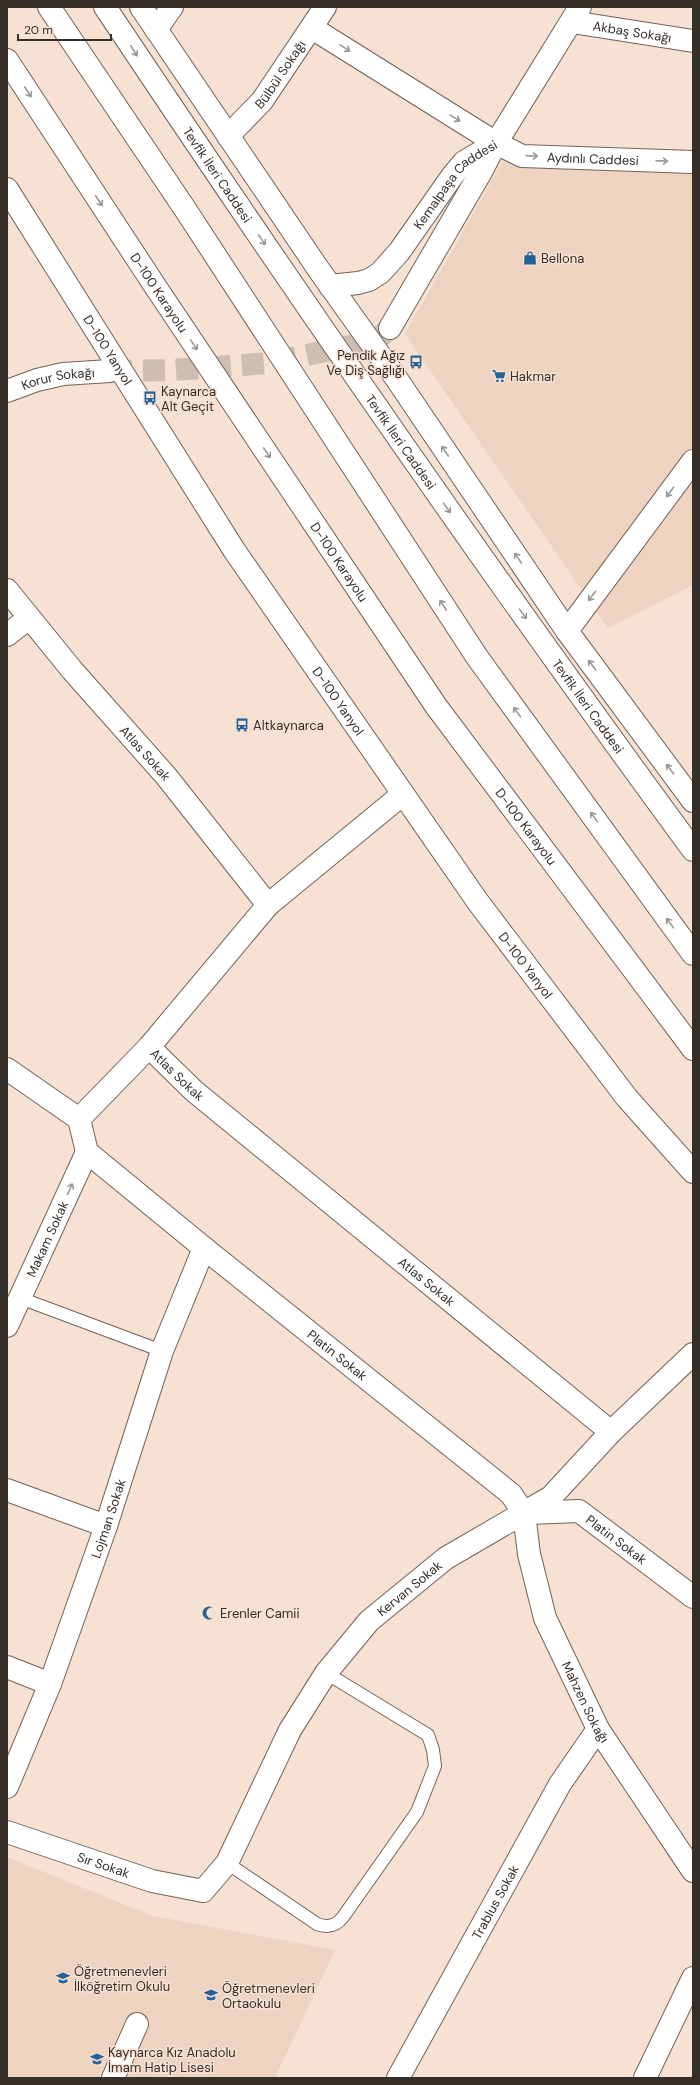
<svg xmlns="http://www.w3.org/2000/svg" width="700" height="2085" viewBox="0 0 700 2085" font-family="'DM Sans',sans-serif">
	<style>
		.built { fill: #eed3c1 }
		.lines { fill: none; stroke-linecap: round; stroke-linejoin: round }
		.secondary-tunnel { stroke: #d0bdb1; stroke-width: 22; stroke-dasharray: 22 11; stroke-linecap: butt }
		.service-casing { stroke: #736256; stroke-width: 14 }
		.minor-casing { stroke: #736256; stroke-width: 24 }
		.tertiary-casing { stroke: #736256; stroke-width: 24 }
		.secondary-casing { stroke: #736256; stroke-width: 24 }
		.primary-casing { stroke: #736256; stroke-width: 24 }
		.trunk-casing { stroke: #736256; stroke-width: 24 }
		.service { stroke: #fff; stroke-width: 12 }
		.minor { stroke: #fff; stroke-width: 22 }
		.tertiary { stroke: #fff; stroke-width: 22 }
		.secondary { stroke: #fff; stroke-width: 22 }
		.primary { stroke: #fff; stroke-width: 22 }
		.trunk { stroke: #fff; stroke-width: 22 }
		.oneway { stroke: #9a9694 }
		.labels { text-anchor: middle; stroke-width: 3; stroke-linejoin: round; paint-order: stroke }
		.street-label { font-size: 13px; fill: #362e29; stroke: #f6e1d3 }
		.poi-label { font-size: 13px; fill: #362e29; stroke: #f6e1d3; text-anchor: start }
	</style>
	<rect width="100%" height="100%" fill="#f6e1d3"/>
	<path class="built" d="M512,145L693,152V585L608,628L405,334Z
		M7,1857L153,1916L335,1950L275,2078H7Z"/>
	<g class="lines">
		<path class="secondary-tunnel" d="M110,371L173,370L269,363L355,345L381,336L390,328"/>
		<g class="service-casing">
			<path id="service" d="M20,1298L162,1351
				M227,1863L317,1924C328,1928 336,1926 343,1917L417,1812L435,1766L433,1750L428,1735L326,1673"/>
		</g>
		<g class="minor-casing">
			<g id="minor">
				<path id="s1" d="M572,22L693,41"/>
				<path d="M312,28L496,143"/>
				<path d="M156,30L172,7"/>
				<path id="s2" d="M228,136L262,101L325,7"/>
				<path id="s3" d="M7,590L72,670L166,776L268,905L149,1047L194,1091L611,1432"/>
				<path d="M567,631L693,461"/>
				<path d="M7,635L29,618"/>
				<path d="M268,905L403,794"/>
				<path id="s4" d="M7,1069L79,1119L87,1152L204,1248L511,1494L524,1513L529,1554L545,1618L598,1729L693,1871"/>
				<path d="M79,1119L149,1047"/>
				<path id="s5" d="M7,1326L87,1152"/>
				<path d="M7,1490L106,1526"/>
				<path id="s6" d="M528,1513L579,1511L693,1597"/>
				<path d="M7,1667L50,1684"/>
				<path id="s7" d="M7,1787L50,1684L106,1526L162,1351L204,1248"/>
				<path id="s8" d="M7,1832L152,1881L203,1891L227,1863L290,1730L326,1673L369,1621L446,1558L551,1497L611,1432L693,1354"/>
				<path d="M113,2078L137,2024"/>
				<path id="s9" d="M398,2078L560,1784L598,1729"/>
				<path d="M645,2078L693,1978"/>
			</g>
		</g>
		<g class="tertiary-casing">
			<path id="tertiary" d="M496,143L580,7"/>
		</g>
		<g class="secondary-casing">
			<g id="secondary">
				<path id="s10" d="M496,143L522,156L693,162"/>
				<path id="s11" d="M7,189L234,550L478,902L627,1098L693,1172"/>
				<path id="s12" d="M330,286L358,283L369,280L380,273L399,252L453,175L464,162L496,143"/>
				<path d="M390,328L481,172L496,143"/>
				<path id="s13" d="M7,391L37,380L63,374L110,371"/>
			</g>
		</g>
		<g class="primary-casing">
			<g id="primary">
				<path id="s14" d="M105,7C295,292 490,574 693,850"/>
				<path d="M141,7L319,270L396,378L567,631L693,801"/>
			</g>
		</g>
		<g class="trunk-casing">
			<g id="trunk">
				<path d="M49,7L185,209L477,657L693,954"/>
				<path id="s15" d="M7,60L153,283L436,706L693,1049"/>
			</g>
		</g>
		<use href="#service" class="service"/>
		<use href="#minor" class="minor"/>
		<use href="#tertiary" class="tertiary"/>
		<use href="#secondary" class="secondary"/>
		<use href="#primary" class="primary"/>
		<use href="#trunk" class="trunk"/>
	</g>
	<defs><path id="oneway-shaft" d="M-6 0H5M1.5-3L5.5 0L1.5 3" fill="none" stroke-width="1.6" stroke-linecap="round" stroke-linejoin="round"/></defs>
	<g class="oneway">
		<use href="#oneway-shaft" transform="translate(345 48) rotate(32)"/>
		<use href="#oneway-shaft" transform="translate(134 51) rotate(58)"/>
		<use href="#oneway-shaft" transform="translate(28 92) rotate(57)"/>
		<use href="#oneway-shaft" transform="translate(455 118) rotate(32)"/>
		<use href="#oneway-shaft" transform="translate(532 156) rotate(2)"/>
		<use href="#oneway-shaft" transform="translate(662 161) rotate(2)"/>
		<use href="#oneway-shaft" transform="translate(99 201) rotate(57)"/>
		<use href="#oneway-shaft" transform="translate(262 240) rotate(56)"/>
		<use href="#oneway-shaft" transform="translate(194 345) rotate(56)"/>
		<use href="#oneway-shaft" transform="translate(445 451) rotate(-124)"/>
		<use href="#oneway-shaft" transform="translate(267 453) rotate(56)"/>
		<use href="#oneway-shaft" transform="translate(670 492) rotate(127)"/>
		<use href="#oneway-shaft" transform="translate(447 508) rotate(55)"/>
		<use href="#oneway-shaft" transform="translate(518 558) rotate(-124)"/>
		<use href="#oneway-shaft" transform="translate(592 596) rotate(127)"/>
		<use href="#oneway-shaft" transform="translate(443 605) rotate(-123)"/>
		<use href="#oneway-shaft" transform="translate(523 614) rotate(54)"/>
		<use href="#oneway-shaft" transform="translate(592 665) rotate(-127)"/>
		<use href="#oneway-shaft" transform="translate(517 712) rotate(-126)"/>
		<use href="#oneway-shaft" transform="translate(670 769) rotate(-127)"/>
		<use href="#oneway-shaft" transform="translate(594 817) rotate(-126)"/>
		<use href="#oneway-shaft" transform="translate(670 923) rotate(-126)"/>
		<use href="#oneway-shaft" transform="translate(70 1189) rotate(-65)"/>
	</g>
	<defs>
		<g id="shop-bare" transform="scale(1.08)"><path d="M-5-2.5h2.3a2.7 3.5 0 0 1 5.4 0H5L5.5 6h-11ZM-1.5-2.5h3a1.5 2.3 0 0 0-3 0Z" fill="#256198" stroke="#f6e1d3" stroke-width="2.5" paint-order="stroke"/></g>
		<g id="bus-bare" transform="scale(1.08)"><path d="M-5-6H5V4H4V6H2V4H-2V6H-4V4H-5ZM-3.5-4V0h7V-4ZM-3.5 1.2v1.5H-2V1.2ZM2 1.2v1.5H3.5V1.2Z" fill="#256198" stroke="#f6e1d3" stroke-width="2.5" paint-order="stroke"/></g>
		<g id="supermarket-bare" transform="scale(1.08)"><path d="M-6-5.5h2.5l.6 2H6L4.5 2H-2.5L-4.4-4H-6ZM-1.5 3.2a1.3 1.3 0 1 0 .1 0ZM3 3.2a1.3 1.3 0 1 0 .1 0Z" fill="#256198" stroke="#f6e1d3" stroke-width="2.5" paint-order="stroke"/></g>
		<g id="mosque-bare" transform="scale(1.08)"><path d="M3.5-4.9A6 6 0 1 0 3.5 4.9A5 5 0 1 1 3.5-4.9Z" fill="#256198" stroke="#f6e1d3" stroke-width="2.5" paint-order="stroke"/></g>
		<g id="school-bare" transform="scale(1.08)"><path d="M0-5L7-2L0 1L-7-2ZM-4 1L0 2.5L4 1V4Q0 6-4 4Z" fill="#256198" stroke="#f6e1d3" stroke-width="2.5" paint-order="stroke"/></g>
	</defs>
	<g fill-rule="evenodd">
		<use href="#shop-bare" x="530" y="258"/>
		<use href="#bus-bare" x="416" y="362"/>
		<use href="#supermarket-bare" x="499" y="376"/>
		<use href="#bus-bare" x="150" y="398"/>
		<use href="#bus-bare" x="242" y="725"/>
		<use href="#mosque-bare" x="209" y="1613"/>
		<use href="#school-bare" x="63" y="1978"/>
		<use href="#school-bare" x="211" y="1995"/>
		<use href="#school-bare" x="97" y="2059"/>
	</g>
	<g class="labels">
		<g class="street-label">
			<text dy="5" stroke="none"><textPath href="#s1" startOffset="61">Akbaş Sokağı</textPath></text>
			<text dy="5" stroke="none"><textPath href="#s2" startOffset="81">Bülbül Sokağı</textPath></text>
			<text dy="5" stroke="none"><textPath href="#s10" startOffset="100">Aydınlı Caddesi</textPath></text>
			<text dy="5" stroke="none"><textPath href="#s14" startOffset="202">Tevfik İleri Caddesi</textPath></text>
			<text dy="5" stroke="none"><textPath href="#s12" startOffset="170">Kemalpaşa Caddesi</textPath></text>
			<text dy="5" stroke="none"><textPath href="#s15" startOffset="278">D-100 Karayolu</textPath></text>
			<text dy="5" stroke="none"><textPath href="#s11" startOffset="190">D-100 Yanyol</textPath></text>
			<text dy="5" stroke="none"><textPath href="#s13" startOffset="53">Korur Sokağı</textPath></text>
			<text dy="5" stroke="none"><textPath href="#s14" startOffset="526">Tevfik İleri Caddesi</textPath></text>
			<text dy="5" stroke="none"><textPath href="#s15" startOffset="602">D-100 Karayolu</textPath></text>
			<text dy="5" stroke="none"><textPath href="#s11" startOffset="610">D-100 Yanyol</textPath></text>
			<text dy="5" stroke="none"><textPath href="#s14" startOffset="850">Tevfik İleri Caddesi</textPath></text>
			<text dy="5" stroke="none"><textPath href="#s3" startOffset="214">Atlas Sokak</textPath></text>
			<text dy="5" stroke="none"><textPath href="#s15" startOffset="926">D-100 Karayolu</textPath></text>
			<text dy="5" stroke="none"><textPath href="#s11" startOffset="934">D-100 Yanyol</textPath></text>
			<text dy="5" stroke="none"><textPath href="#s3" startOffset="634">Atlas Sokak</textPath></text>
			<text dy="5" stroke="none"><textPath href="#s5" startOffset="96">Makam Sokak</textPath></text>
			<text dy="5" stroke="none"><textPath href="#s3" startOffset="958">Atlas Sokak</textPath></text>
			<text dy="5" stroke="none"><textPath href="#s4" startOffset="444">Platin Sokak</textPath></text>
			<text dy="5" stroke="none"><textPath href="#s7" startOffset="287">Lojman Sokak</textPath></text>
			<text dy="5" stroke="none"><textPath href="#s6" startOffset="98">Platin Sokak</textPath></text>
			<text dy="5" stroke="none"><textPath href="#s8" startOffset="576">Kervan Sokak</textPath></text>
			<text dy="5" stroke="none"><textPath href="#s4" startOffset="890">Mahzen Sokağı</textPath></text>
			<text dy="5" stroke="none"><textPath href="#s8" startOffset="102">Sır Sokak</textPath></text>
			<text dy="5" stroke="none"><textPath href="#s9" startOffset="201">Trablus Sokak</textPath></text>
		</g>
		<g class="poi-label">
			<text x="541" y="263">Bellona</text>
			<text x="405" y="360" text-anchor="end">Pendi̇k Ağız<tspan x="405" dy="15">Ve Diş Sağlığı</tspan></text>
			<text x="510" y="381">Hakmar</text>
			<text x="161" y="396">Kaynarca<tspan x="161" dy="15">Alt Geçit</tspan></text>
			<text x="253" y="730">Altkaynarca</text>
			<text x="220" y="1618">Erenler Camii</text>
			<text x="74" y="1976">Öğretmenevleri<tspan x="74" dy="15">İlköğretim Okulu</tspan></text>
			<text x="222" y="1993">Öğretmenevleri<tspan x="222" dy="15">Ortaokulu</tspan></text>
			<text x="108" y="2057">Kaynarca Kız Anadolu<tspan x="108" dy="15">İmam Hatip Lisesi</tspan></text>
		</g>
	</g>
	<rect width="700" height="2085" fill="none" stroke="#362e29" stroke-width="16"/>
	<path d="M18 34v6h93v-6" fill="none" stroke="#362e29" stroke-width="2"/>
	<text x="24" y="34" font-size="12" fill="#362e29" stroke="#f6e1d3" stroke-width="3" paint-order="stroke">20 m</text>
</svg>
